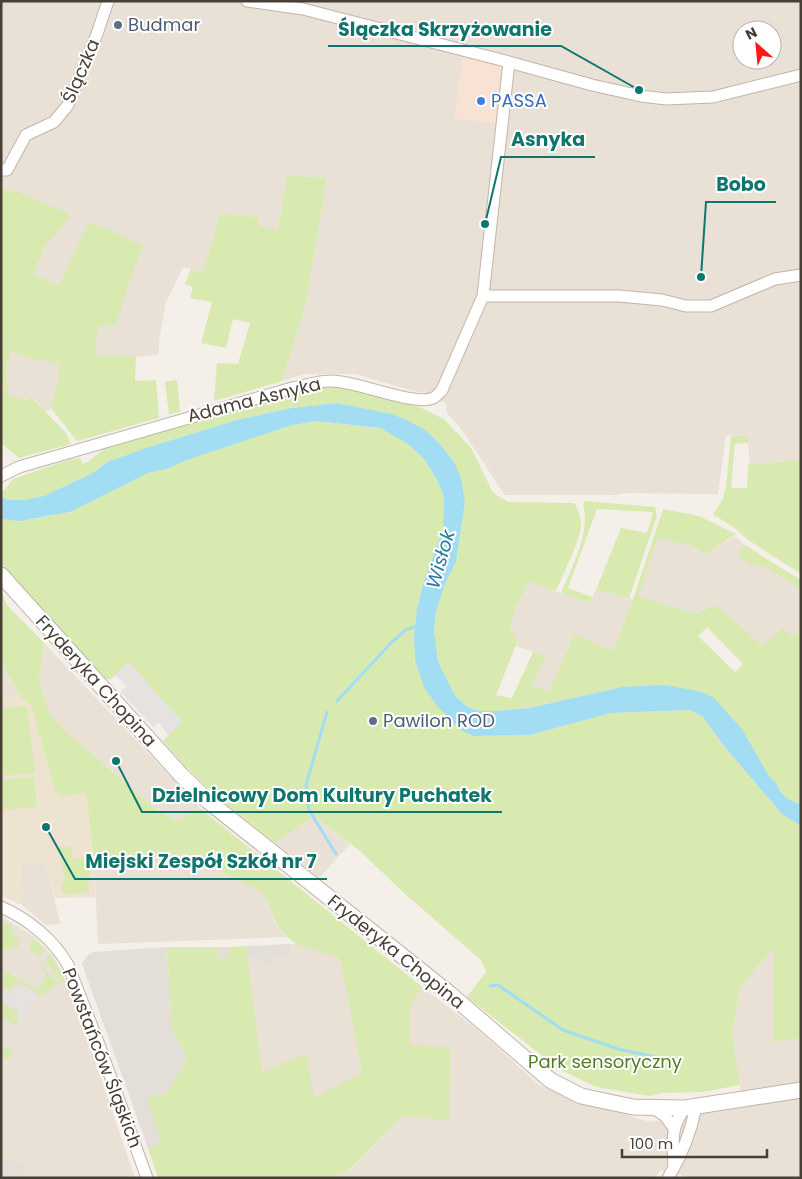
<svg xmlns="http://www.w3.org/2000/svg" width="802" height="1179" viewBox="0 0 802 1179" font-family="Poppins,sans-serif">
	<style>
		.residential { fill: #e9e0d6; fill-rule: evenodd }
		.commercial { fill: #f7e2d3 }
		.industrial { fill: #e4ded9 }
		.education { fill: #eee2d1 }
		.green { fill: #d8eaaf; fill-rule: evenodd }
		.parking { fill: #e6e2e0 }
		.water { fill: #a2ddf3 }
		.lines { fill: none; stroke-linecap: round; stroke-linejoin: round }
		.stream { stroke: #a2ddf3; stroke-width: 3 }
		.minor-casing { stroke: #c0b5aa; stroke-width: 13 }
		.tertiary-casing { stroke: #c0b5aa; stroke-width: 17 }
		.minor { stroke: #fff; stroke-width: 11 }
		.tertiary { stroke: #fff; stroke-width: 15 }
		.service-dot { fill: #5c6f8a; stroke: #fff; stroke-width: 2 }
		.shop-dot { fill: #3f7fe0; stroke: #fff; stroke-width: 2 }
		.labels { text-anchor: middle; stroke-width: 4; stroke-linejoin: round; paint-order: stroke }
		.service-label { font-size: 18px; fill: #4e5e75; stroke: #fff; text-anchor: start }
		.street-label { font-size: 18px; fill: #483f36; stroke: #fff }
		.shop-label { font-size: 18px; fill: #366cbe; stroke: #fff; text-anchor: start }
		.park-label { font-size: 18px; fill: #537c27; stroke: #fff }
		.water-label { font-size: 19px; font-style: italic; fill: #277e9f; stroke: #fff }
		.leader { fill: none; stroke: #0f766e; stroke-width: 2 }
		.callout-dot { fill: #0f766e; stroke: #fff; stroke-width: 2 }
		.callout-label { font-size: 19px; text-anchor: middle; font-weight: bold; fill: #0f766e; stroke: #fff; stroke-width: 4; stroke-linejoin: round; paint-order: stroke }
	</style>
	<rect width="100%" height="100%" fill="#f4efe8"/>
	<path class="residential" d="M1,1H801V460L750,464L747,436L726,435L718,494L628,493L615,495H505L460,427L447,413L446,403L426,393L413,391L356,374H305L282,381L306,303L327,178L287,175L278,230L257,226L258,217L220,213L203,272L183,267L166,302L160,335L158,355L136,357L95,355L98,325L130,279L144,246L89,223L59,285L33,274L46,244L69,214L18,192L1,188ZM742,30H772V60H742Z
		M9,351L28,358L59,364V377L51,408L46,412L32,397L27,400L9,395L6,373Z
		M735,536L745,545L739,551L751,564L769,569L801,590V630L792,636L763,646L716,605L696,614L639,596L657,537L691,545L706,554Z
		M528,582L590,603L596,590L633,599L613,651L574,634L549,691L530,685L546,656L516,646L518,640L510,629L513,615Z
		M44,643L200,808L178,821L156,810L68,733L50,715L39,680Z
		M1,662L21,697L1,696Z
		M314,816L350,844L319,878L275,843Z
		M186,853L263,893L278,929L287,937L98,944L94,860H120Z
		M20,858H24L25,865L46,862L60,924L46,925L22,905Z
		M1,916L33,936L51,954L61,970L76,1006L135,1178H1Z
		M290,944H296L340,957L362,1073L314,1099L262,1073L247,960L263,959L264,964H272V958L290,957Z
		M773,949L774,1042L801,1038V1178H682L683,1176L660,1170L655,1178H326L349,1171L402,1116L410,1045V1007L422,987L478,1030L540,1086L649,1122L741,1108L740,1085L732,1034L740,987Z"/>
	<path class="commercial" d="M463,54L504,63L498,123L454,119Z"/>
	<path class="industrial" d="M290,944V957L272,958V964H264L263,959L247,960L246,946Z
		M167,947L172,1031L187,1058L167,1093L162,1143L148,1148L82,964L88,955L93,952Z
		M218,947H229V958L219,959Z
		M1,1160L13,1161L25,1167L20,1178H1Z"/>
	<path class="education" d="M1,696L21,697L31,705L56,793L63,797L86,793L94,860L95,897L55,898L46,862L25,865L24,858L20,859L22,905L1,896Z"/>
	<path class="green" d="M287,175L327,178L306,303L282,381L214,401L217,363L238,364L250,323L233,319L226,348L201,343L212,302L190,298L193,287L185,284L191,269L203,272L220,213L259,217L258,226L278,230Z
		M1,188L18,192L70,214L65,224L46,244L33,274L59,285L89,222L144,246L130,279L116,325L98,326L95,355L136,357L135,381L156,380L159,418L77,441L51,408L59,377V364L28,358L10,351L6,372L9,395L27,400L31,397L66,433L71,444L19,458L1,443Z
		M177,380L180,412L169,414L165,382Z
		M333,387L354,390L419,407L444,419L471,448L493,493L508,502L572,503L575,504C578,509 582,520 581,527C578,545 563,574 556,591L528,582L513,615L510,629L518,640L496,695L511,698L513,696L533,652L546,656L531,685L549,691L574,634L613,651L633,599L663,509L699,516L736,534L706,554L691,545L657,538L639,596L696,614L716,605L763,646L782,628L792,636L801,630V804C793,802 785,798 780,791C776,786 777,781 770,778L725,710L622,687L529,708L495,711H479L468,707L456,697L438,662L434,630L436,612L445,584L456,562L465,502L454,462L440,444L427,431L409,421L392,414L337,403L291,408L237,420L146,448L107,462L93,473L44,496L23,500H10L1,497V494L13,479L71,459L80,458L83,464L89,461L107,447L289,394L312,389ZM707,627L743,664L735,672L698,636Z
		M315,421L380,428L408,444L425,460L437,480L444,496L443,529L423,584L417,609L425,689L438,706L452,721L474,736L530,735L611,713L690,710L703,717L724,746L782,814L801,826V1038L773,1042V949L740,987L732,1034L740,1085L703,1092L662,1093L650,1096L596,1087L559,1069L467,997L486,972L481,960L405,894L360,851L314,816L275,843L214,794L185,766L163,741L182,721L128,663L110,680L105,678L1,563V519L7,520L34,519L70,512L150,472L167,469L187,460L289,426Z
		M731,436H748V443L735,444L731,488H747L748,465L750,464L801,460V574L748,540L737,530L713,514L722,501L726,487Z
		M585,501L655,507L657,516L629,598L596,590L621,528L647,533L653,512L597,509L568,588L592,597L590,603L561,593C572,567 591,532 583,504Z
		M745,545L776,565L801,580V590L769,569L751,564L741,558L739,551Z
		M1,592L7,605L44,643L39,680L50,715L68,733L156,810L178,821L200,808L422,987L410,1007V1045L450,1047L449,1120L402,1116L348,1171L326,1178H158L148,1148L162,1143L147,1098L167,1093L187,1058L172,1031L167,947H218L219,959L229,958V947L246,946L262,1072L306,1054L314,1098L362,1073L340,958L296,944L279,929L263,893L186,853L120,860H94L86,793L63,797L56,793L31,705L21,697L1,662Z
		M27,706L35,773L1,776V708Z
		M34,777L37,807L1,810V780Z
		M71,846L73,859L84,857L86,863H90L92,870L88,875L89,892L64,895L61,886L65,879L58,848Z
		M3,922L9,923L20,944L19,946L1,952V926Z
		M33,938L45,950L41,955L38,956L30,949V943Z
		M48,954L56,963L65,981L62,983L46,964Z
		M42,965L58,984L41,995L16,982L11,990L1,985V968L37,990L47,974L40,968Z
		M1,1002L17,1011L19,1014L16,1025L1,1017Z
		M1,1045L12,1051L9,1060L1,1056Z"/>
	<path class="parking" d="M129,662L182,722L168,735L159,722L153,727L121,692L127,686L115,675Z
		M18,984L40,996L38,1000L32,1002L23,1022L18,1020L17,1010L1,1002V992L11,997Z"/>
	<path class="water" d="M337,403L392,414L409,421L427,431L440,444L454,462L461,478L465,502L456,562L445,584L436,612L434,630L438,662L456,697L468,707L479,711H495L529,708L622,687L666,685L702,692L714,698L742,729L770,778C777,781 776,785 780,791C785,798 793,802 801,804V826L782,814L724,746L703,717L690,710L611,713L530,735L474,736L462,731L438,707L425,689L416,664L415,657L414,638L417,609L423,584L443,529L444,496L437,480L425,460L408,444L380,428L315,421L289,426L187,460L167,469L150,472L70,512L20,521L1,519V497L10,500H23L44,496L93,473L107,462L146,448L237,420L291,408Z"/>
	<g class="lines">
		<path class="stream" d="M337,701L392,642L407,629L418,626
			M327,712L306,785L309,810L336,854
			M490,986L498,985L563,1030L618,1049L669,1060"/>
		<g class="minor-casing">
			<path id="minor" d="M247,1L303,9L509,62L592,85L641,96L666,99L713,97L801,75
				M1,170H7L26,135L54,122L68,105L97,34L108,1
				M483,296H619L662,300L686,306H711L775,279L801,275
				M1,476L19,467L292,388C304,386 318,381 330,381C355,380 416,407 433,398C436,397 439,393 442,390L483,296L509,62
				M1,907C28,919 53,939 68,965L98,1042L147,1178
				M653,1108L665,1116L674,1128
				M674,1166C673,1143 670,1127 685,1108
				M668,1178C682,1155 691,1133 696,1106"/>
		</g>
		<g class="tertiary-casing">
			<path id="tertiary" d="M1,575L181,775L208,801L450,994L550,1080L581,1096L633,1107L685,1108L801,1090"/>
		</g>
		<use href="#minor" class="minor"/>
		<use href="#tertiary" class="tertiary"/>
	</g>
	<g class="service-dot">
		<circle cx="118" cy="25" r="5"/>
		<circle cx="373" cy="721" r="5"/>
	</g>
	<circle class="shop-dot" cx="481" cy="101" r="5"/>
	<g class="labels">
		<g class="service-label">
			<text x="128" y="31">Budmar</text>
			<text x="383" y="727">Pawilon ROD</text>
		</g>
		<g class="street-label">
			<text transform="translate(81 71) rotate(-67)" y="6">Ślączka</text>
			<text transform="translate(254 400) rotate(-14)" y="6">Adama Asnyka</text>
			<text transform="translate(96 681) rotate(48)" y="6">Fryderyka Chopina</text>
			<text transform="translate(396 952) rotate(39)" y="6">Fryderyka Chopina</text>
			<text transform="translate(102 1058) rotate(69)" y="6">Powstańców Śląskich</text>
		</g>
		<g class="shop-label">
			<text x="491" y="107">PASSA</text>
		</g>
		<g class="park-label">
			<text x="605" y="1068">Park sensoryczny</text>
		</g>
		<g class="water-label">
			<text transform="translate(440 559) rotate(-74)" y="7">Wisłok</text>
		</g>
	</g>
	<path class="leader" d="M639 90L561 46H328M485 224L501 157H595M701 277L706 202H776M116 761L142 812H502M46 827L75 879H327"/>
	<g class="callout-dot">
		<circle cx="639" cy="90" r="5"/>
		<circle cx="485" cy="224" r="5"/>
		<circle cx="701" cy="277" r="5"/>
		<circle cx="116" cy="761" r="5"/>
		<circle cx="46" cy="827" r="5"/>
	</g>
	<g class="callout-label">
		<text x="445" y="36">Ślączka Skrzyżowanie</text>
		<text x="548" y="146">Asnyka</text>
		<text x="741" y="191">Bobo</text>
		<text x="322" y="802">Dzielnicowy Dom Kultury Puchatek</text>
		<text x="201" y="868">Miejski Zespół Szkół nr 7</text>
	</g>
	<rect width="802" height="1179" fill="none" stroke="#483f36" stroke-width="5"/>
	<g transform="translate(757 45) rotate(333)"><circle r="24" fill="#ffffff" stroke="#b6b2af"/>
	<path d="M0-4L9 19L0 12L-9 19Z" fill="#ff1714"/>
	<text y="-8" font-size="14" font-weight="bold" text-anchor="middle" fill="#483f36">N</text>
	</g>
	<path d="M622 1149v8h145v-8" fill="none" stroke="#483f36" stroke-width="2.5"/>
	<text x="630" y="1149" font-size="15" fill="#483f36" stroke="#ffffff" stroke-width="4" paint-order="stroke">100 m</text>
</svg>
